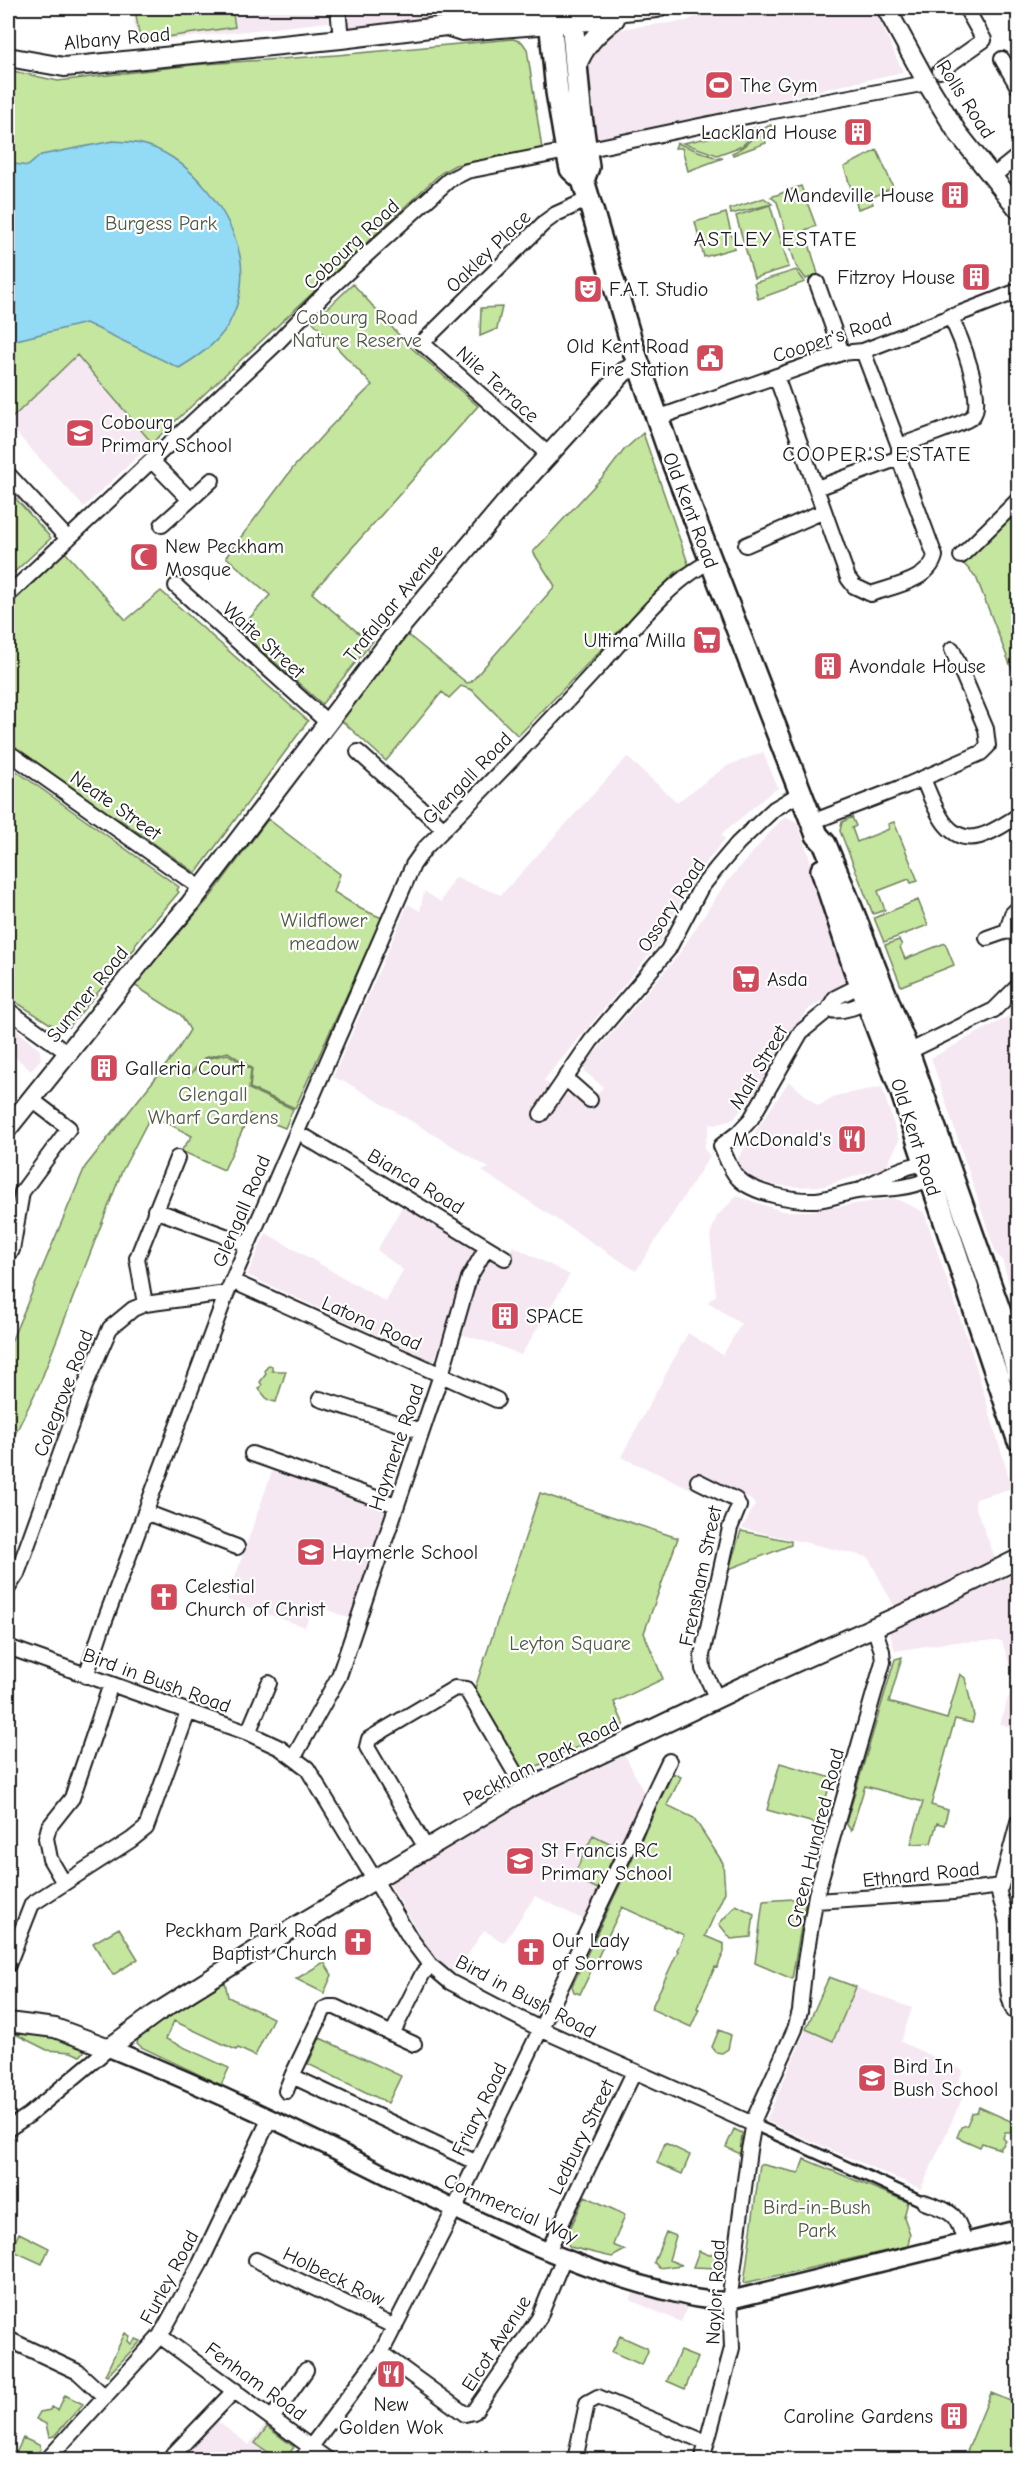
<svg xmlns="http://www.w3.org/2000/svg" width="1026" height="2467" viewBox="0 0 1026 2467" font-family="'Comic Neue',sans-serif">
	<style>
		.built { fill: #f5e8f2 }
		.green { fill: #c5e69f; stroke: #70815e; stroke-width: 1.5 }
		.water { fill: #93daf5; stroke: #638e9e; stroke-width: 1.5 }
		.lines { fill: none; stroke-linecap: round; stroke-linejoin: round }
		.pedestrian-casing { stroke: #1c1c1c; stroke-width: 14 }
		.minor-casing { stroke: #1c1c1c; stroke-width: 18 }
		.tertiary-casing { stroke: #1c1c1c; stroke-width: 21 }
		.secondary-casing { stroke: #1c1c1c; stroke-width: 22 }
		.trunk-casing { stroke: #1c1c1c; stroke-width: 26 }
		.pedestrian { stroke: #fff; stroke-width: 9 }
		.minor { stroke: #fff; stroke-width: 14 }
		.tertiary { stroke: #fff; stroke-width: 16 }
		.secondary { stroke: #fff; stroke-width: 18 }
		.trunk { stroke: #fff; stroke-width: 21 }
		.labels { text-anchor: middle; stroke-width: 4.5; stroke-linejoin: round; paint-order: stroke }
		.street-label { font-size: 20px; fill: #1c1c1c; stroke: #fff }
		.poi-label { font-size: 20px; fill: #1c1c1c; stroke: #fff; text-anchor: start }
		.park-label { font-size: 20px; fill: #4f5943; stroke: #fff }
		.neighbourhood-label { font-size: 21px; letter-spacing: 1.5px; fill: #1c1c1c; stroke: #fff }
	</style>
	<rect width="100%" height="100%" fill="#fff"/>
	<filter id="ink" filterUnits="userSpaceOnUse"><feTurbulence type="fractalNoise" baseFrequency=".0167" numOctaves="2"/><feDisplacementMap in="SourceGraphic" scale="12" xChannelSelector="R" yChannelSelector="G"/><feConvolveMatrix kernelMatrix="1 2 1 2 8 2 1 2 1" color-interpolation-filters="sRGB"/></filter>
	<g filter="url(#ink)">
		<path class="built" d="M132,8H328L329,22L137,43Z
			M339,8H532L341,28Z
			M717,8H874L903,72L593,140L586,66L589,55L608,33L626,28L686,21Z
			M77,355L152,443L84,507L8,424V422L52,377Z
			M763,752L778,788L769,794L721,835L725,839L692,879L660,942L544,1080L553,1088L536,1115L544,1121L564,1095H576L589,1105L603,1087L584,1071L587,1062L677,957L722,888L772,830L785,816L797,822L846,965L847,978L841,988L809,1009L788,1034L773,1070L734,1119L716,1125L710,1124L704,1149L710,1156L636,1271L482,1171L489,1168L351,1085L333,1077L408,904L420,911L424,891L441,902L454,877L501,895L627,757L677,802L727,766Z
			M1018,1002V1312H1013L1014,1301L1002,1259L996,1254L931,1058L1009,1016Z
			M8,1022L40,1050L41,1059L31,1071L8,1050Z
			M789,1081L818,1106L839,1095L882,1087L899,1141L886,1167L824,1186L800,1187L775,1185L749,1178L738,1170V1158Z
			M737,1196L782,1211H810L894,1198L924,1212L972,1353L1012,1488L976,1499L975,1506L996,1560L993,1567L895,1608L868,1557L742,1528L755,1505L750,1499L703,1473L694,1490L621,1457L688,1333L723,1355L741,1324L708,1302L716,1295L710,1235L717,1216Z
			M403,1205L479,1249L480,1254L459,1287L434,1361L247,1275L266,1233L386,1302L403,1270L377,1250Z
			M513,1246L570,1275L521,1355L494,1344L460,1334L459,1328L488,1260L495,1258L502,1263Z
			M275,1463L395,1504L356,1621L314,1604L305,1627L227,1600Z
			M1018,1573V1729L1000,1724L1014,1679L1002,1641L951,1642L895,1651L889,1631L911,1618Z
			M625,1755L644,1793L584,1920L535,1896L504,1943L484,1930L456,1973L435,1959L389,1883L525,1803Z
			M829,1977L912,2008L901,2042L963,2070L957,2085L966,2090L921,2189L766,2121Z
			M634,2291L687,2308L681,2322L630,2300Z
			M217,2421L249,2445L266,2423L297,2446L289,2459L180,2460Z"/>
		<path class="green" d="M135,8H232L235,27L140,41Z
			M513,39L522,42L527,49L542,149L455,165L441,173L152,443L77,355L8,422V70L58,81L192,65L337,55Z
			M771,125L773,131L763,134L766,143L733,155L732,153C749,147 758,128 771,125Z
			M761,127L742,146L717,155L683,143Z
			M677,143L717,158H723L688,171L682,148H675Z
			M877,150L893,187L871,198L873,204L858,209L844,167Z
			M801,186L816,226L805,230L818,274L806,279L796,266L777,202L771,197Z
			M764,198L772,204L731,214L730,209Z
			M770,205L789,267L754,278L736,216Z
			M726,213L735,248L704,257L695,222Z
			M796,270L805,282L758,299L754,283Z
			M353,284L406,343L478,406L312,593L367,640L373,641L322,704L239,630L270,595L226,557L293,468L329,428L372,385L313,322Z
			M502,307L497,329L480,336L481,308Z
			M643,433L689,566L677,571L518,736L472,690L461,686L449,698L442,692L386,761L341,720L408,635L467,683L471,682L555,586L533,552L608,471L624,450Z
			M8,490L51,538L8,578Z
			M1018,507V685L976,577L962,562Z
			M65,552L126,620L161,591L308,721L196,873L122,821L106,814L11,746L8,739V607Z
			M8,765L179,887L177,890L179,892L136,943L135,948L69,1027H55L8,997Z
			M852,817L856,826L852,828L857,842L889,829L888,824L894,822L918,881L911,883L909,879L878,891L885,910L873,914L840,831L842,822Z
			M268,819L340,874L334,892L361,909L382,918L295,1108L250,1088L252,1068L228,1052L204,1058L188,1077L205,1059L228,1054L251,1069L249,1089L293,1109L285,1128L250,1114L224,1170L181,1151L192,1136L154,1116L148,1121L122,1171L40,1383L8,1449V1349L85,1167L177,1051L190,1030L181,1015L134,985L211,896Z
			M918,900L928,925L884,942L874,918Z
			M899,940L902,945L900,947L905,959L945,943L954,965L901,986L885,945Z
			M269,1365L272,1366V1371H286L276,1402L268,1400L259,1389L262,1385L260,1382L266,1374L265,1370Z
			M540,1493L678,1538L644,1633L663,1679L614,1702L624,1725L531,1769L521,1768L475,1688Z
			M741,1531L791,1541V1545L729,1569Z
			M902,1657L889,1702L947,1719L960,1674L965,1678L974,1716L972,1723L955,1719L931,1805L948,1810L944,1825L937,1823L931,1843L911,1844L923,1802L865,1786L851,1831L846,1823L895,1659Z
			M780,1763L832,1778L818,1824L767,1810Z
			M673,1773L681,1777L667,1805L694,1818L723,1863L725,1892L705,1936L724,1944V1952L717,1968L715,1967L697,2008L699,2009L691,2027L651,2009L678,1951L677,1950L684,1935L622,1907L580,1994L574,1992L572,1986Z
			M593,1835L618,1847L598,1889L573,1877Z
			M806,1898L792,1979L755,1963L763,1901Z
			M736,1905L754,1914L751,1937L731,1939L719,1924Z
			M1018,1909V2001L1010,1911Z
			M119,1928L138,1959L113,1975L93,1943Z
			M324,1962L332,1975L324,1993L296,1979Z
			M829,1977L856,1987L833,2041L806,2029Z
			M225,1982L228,1997L273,2018L255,2056L238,2048L236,2050L174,2021L166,2039L229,2068L221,2085L141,2047L137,2043L139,2035Z
			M719,2030L731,2035L728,2049L722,2053L716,2052L712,2047Z
			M15,2032L50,2035L83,2048L84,2052L80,2056L71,2052L47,2050L15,2034Z
			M320,2038L401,2076L388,2103L308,2064Z
			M979,2107L1015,2123L1010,2132H1005L1003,2138L1006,2141L1000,2149L982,2143L980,2147L957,2137L961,2127L967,2125L972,2113L977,2112Z
			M734,2129L742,2133L740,2154L726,2147Z
			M665,2143L690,2155L682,2174L657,2163Z
			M804,2159L908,2202L904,2217L910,2234L908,2246L744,2283L760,2164L799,2173Z
			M585,2196L625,2215L613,2245L625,2250L612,2257L570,2247L565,2240Z
			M666,2232L676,2236L669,2260L682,2265L659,2268L654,2262Z
			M19,2233L49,2248L42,2264L11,2250Z
			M699,2251L709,2255L716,2252L726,2258L718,2268L693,2267Z
			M125,2333L130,2336L128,2341L131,2344L136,2339L141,2341L107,2376L105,2375Z
			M620,2336L647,2348L648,2351L642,2365L612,2352Z
			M680,2351L698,2358L685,2389L667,2381Z
			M991,2393L1018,2404V2459H964Z
			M65,2395L83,2404L54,2436L49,2437L46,2424L36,2419L40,2412L50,2410L51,2407L58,2410Z
			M267,2427L294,2447L285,2459H278L255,2443Z
			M23,2438L39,2445L41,2449L32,2459H8L10,2451L16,2453Z"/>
		<path class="water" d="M113,141C126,142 138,142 149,146C192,161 231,212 240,256C244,275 241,297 233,315C223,340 202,354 179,368L86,323L8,342V163L28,166L41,155Z"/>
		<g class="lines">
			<g class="pedestrian-casing">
				<path id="pedestrian" d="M755,2125L924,2202"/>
			</g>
			<g class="minor-casing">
				<path id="minor" d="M338,8L341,39
					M1002,59L1018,87
					M940,71L984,40L966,8
					M585,150L757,114L927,83
					M992,177L1018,156
					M817,283L842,353
					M776,376L848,578L854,586L871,594C893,586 929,581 935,556L899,458V446L863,351
					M657,418L842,353L863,351L1018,291
					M899,446C912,441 964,424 972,417C987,402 959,333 950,316
					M548,454L422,343L545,222L556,214L589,199
					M152,461L190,500L212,480
					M8,474L68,539
					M817,488L899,458
					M162,525L190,500
					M746,545L824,511
					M961,556L1018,500
					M176,586L327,722
					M8,595L277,343L328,290L449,180L467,171L567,151
					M8,752L202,889
					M358,752L444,829
					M923,779C934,803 945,846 980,836C994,832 1006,823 1018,816
					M812,822L905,786L981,753L988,746L986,729L952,649
					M1007,931L1012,914L1018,908
					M987,938L1007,931L1018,933
					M868,985H861L835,998L828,1010L801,1032L751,1119L738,1133L721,1146C726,1157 730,1170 738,1178C753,1194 795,1201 816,1200C830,1199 843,1193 857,1191C883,1188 914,1191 936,1174
					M8,1010L68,1053
					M828,1010C844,1012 861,1007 873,995
					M908,1052L994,1010L1018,986
					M565,1078L590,1100
					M541,1114L591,1041L668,950L700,889L716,869L738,843L774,809L801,793
					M307,1138L505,1258
					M863,1188C883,1178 909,1162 932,1164
					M155,1210L247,1244
					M12,1250L22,1192L69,1128L31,1099
					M232,1281L497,1400
					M145,1304L137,1258L177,1158
					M320,1399L422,1431
					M252,1454L396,1505
					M698,1481L736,1500L739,1506L730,1528L702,1655L703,1669L717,1699
					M145,1512L237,1547
					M8,1588L17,1574L85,1386L110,1328L133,1309L145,1304L219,1294L226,1295
					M8,1647L248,1733L280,1748L307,1768L410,1938L431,1966L450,1982L540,2029L755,2125
					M86,1676L101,1631L226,1295L413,865L425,848C482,791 538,733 592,674C626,638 667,582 711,561
					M248,1733L269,1683
					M90,1746L111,1684
					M294,1757L339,1676L441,1375L469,1278L487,1247
					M426,1848L367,1747L369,1739L455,1688L466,1689L525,1790
					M64,1883L50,1859L46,1838L49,1827L72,1798L88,1751
					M998,1886C999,1900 1007,1913 1007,1927C1009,1956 1002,1985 1014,2011L1018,2013
					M816,1901L953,1892L1001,1886L1018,1822
					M8,1965L32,1904L131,1840L146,1828L188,1712
					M431,1966L423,1973L392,2034L335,2007H329L324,2009L292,2076L475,2162
					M392,2034L414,2044
					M286,2091L292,2076
					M8,2129L29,2115L109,2048
					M924,2202C953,2213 956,2211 965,2243
					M548,2251L634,2072
					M256,2260L395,2327
					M160,2336L328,2460
					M8,2339L78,2372L105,2397
					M381,2353L465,2414L474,2412L539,2318L564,2257
					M273,2417L306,2370
					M47,2460L160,2336L200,2264L270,2118
					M168,2460L235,2390
					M301,2460L381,2353L450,2218L669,1761
					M575,2460L587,2403L598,2397L705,2442
					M702,2460L732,2348L730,2295L749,2150L755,2117L795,2029L800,2011L805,1962L816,1895L883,1662L882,1651L874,1627"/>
			</g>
			<g class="tertiary-casing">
				<path id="tertiary" d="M109,2048C178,2076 246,2106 313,2139C425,2193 537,2257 658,2289C681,2295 706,2303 730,2300L1018,2229"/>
			</g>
			<g class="secondary-casing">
				<path id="secondary" d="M616,8L624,11L657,8
					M886,8L927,83L957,132L1018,209
					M446,26L462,31L615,19
					M8,57L64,67L75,66L341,39L446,26L462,18L572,8
					M576,68C584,46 597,33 615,19
					M8,1128L153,947L190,904L399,629L506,502L621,375L625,371L639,366
					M8,2022L55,2028L109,2048L155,2014L253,1952L525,1790L741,1687L945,1595L1018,1559"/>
			</g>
			<g class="trunk-casing">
				<path id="trunk" d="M549,8L557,92L567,151L571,169L583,180L634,351L672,460L817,835L825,844L844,890L908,1052L1003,1321L1018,1373
					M571,8L580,109L588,167L583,180
					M822,870L854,967L901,1090L1018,1439"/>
			</g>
			<use href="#pedestrian" class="pedestrian"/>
			<use href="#minor" class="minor"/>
			<use href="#tertiary" class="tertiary"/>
			<use href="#secondary" class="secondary"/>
			<use href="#trunk" class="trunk"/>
		</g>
	</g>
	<defs>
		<g id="stadium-square" transform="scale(1.5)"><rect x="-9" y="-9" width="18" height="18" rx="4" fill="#d1495b" stroke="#fff"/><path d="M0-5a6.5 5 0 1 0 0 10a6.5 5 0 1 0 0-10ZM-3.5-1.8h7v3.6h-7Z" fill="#fff"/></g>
		<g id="building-square" transform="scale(1.5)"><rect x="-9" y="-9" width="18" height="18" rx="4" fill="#d1495b" stroke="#fff"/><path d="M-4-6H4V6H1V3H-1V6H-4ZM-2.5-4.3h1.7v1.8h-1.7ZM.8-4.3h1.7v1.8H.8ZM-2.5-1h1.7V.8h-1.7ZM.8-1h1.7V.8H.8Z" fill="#fff"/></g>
		<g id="theatre-square" transform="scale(1.5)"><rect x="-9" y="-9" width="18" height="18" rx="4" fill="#d1495b" stroke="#fff"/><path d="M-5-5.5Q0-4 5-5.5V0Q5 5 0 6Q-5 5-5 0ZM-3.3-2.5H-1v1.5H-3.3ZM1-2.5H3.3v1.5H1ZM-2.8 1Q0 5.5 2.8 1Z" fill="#fff"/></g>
		<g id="civic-square" transform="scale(1.5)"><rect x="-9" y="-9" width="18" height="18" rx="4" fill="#d1495b" stroke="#fff"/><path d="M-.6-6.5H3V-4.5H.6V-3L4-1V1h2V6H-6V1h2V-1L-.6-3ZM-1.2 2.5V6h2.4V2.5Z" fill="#fff"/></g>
		<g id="school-square" transform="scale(1.5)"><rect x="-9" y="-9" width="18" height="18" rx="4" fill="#d1495b" stroke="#fff"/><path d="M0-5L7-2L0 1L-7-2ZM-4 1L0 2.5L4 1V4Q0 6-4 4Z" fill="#fff"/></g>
		<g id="mosque-square" transform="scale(1.5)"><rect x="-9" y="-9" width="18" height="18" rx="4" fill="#d1495b" stroke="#fff"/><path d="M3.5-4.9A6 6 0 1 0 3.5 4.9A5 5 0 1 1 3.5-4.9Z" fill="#fff"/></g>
		<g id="supermarket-square" transform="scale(1.5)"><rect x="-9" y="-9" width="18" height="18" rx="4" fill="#d1495b" stroke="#fff"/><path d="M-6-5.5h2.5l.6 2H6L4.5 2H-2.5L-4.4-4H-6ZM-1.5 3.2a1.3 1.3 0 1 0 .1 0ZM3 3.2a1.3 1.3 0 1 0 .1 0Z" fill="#fff"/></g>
		<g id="restaurant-square" transform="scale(1.5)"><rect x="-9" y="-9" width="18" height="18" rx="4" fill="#d1495b" stroke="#fff"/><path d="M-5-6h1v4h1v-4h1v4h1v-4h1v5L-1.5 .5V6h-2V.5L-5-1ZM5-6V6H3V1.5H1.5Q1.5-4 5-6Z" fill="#fff"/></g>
		<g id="church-square" transform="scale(1.5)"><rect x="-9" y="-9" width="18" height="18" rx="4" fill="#d1495b" stroke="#fff"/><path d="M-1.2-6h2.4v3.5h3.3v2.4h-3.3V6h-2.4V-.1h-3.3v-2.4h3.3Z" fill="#fff"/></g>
	</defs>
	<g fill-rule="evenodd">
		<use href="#stadium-square" x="719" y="85"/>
		<use href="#building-square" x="858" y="132"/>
		<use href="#building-square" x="955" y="195"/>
		<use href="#building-square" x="976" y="277"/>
		<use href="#theatre-square" x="588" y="289"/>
		<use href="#civic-square" x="710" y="358"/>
		<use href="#school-square" x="80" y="433"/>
		<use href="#mosque-square" x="144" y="557"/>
		<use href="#supermarket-square" x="707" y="640"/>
		<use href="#building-square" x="828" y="666"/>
		<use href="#supermarket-square" x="746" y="979"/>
		<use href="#building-square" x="104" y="1068"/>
		<use href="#restaurant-square" x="852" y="1139"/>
		<use href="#building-square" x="505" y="1316"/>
		<use href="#school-square" x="311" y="1552"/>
		<use href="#church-square" x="164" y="1597"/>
		<use href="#school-square" x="520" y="1861"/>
		<use href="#church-square" x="358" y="1942"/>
		<use href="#church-square" x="531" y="1952"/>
		<use href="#school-square" x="872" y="2078"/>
		<use href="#restaurant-square" x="391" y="2374"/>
		<use href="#building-square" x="954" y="2416"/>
	</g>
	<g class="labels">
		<g class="street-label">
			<text transform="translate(117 38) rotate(-5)" y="7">Albany Road</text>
			<text transform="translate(966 99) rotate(57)" y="7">Rolls Road</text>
			<text transform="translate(351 244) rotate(-43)" y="7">Cobourg Road</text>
			<text transform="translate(488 251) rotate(-44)" y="7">Oakley Place</text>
			<text transform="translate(832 337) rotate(-18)" y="7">Cooper's Road</text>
			<text transform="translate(498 384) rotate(42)" y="7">Nile Terrace</text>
			<text transform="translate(691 510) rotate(69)" y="7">Old Kent Road</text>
			<text transform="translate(393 603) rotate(-51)" y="7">Trafalgar Avenue</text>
			<text transform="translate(264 640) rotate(42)" y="7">Waite Street</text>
			<text transform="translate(467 778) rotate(-46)" y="7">Glengall Road</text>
			<text transform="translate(116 805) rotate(35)" y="7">Neate Street</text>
			<text transform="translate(671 905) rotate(-57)" y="7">Ossory Road</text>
			<text transform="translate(87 994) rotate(-51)" y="7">Sumner Road</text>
			<text transform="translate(758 1067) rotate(-59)" y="7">Malt Street</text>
			<text transform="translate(916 1137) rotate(72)" y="7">Old Kent Road</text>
			<text transform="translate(416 1181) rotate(31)" y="7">Bianca Road</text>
			<text transform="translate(241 1211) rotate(-67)" y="7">Glengall Road</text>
			<text transform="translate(372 1323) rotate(24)" y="7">Latona Road</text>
			<text transform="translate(63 1393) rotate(-69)" y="7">Colegrove Road</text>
			<text transform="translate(396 1447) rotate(-71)" y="7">Haymerle Road</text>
			<text transform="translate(700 1576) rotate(-78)" y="7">Frensham Street</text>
			<text transform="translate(157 1680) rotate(20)" y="7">Bird in Bush Road</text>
			<text transform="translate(541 1761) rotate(-27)" y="7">Peckham Park Road</text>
			<text transform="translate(815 1838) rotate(-76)" y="7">Green Hundred Road</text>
			<text transform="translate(921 1874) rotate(-6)" y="7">Ethnard Road</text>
			<text transform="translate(526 1996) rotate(28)" y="7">Bird in Bush Road</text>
			<text transform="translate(479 2109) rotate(-64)" y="7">Friary Road</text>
			<text transform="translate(581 2137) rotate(-64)" y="7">Ledbury Street</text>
			<text transform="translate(511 2208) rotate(24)" y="7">Commercial Way</text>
			<text transform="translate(334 2276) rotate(26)" y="7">Holbeck Row</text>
			<text transform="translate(169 2277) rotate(-62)" y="7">Furley Road</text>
			<text transform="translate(715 2292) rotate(-87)" y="7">Naylor Road</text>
			<text transform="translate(496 2343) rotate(-57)" y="7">Elcot Avenue</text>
			<text transform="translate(256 2381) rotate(36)" y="7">Fenham Road</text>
		</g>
		<g class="poi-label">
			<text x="740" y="92">The Gym</text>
			<text x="837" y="139" text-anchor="end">Lackland House</text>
			<text x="934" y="202" text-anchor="end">Mandeville House</text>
			<text x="955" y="284" text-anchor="end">Fitzroy House</text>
			<text x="609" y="296">F.A.T. Studio</text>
			<text x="689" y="353" text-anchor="end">Old Kent Road<tspan x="689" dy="23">Fire Station</tspan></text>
			<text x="101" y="429">Cobourg<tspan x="101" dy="23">Primary School</tspan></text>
			<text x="165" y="553">New Peckham<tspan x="165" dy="23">Mosque</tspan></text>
			<text x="686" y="647" text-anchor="end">Ultima Milla</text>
			<text x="849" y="673">Avondale House</text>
			<text x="767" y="986">Asda</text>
			<text x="125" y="1075">Galleria Court</text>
			<text x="831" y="1146" text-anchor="end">McDonald's</text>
			<text x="526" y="1323">SPACE</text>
			<text x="332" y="1559">Haymerle School</text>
			<text x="185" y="1593">Celestial<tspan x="185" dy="23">Church of Christ</tspan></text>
			<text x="541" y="1857">St Francis RC<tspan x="541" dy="23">Primary School</tspan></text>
			<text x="337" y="1937" text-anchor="end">Peckham Park Road<tspan x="337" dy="23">Baptist Church</tspan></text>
			<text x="552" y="1947">Our Lady<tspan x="552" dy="23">of Sorrows</tspan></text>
			<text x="893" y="2073">Bird In<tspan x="893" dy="23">Bush School</tspan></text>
			<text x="391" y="2411" text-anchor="middle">New<tspan x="391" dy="23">Golden Wok</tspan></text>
			<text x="933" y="2423" text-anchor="end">Caroline Gardens</text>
		</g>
		<g class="park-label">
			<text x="161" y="230">Burgess Park</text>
			<text x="357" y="324">Cobourg Road<tspan x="357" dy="23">Nature Reserve</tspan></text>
			<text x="324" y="927">Wildflower<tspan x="324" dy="23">meadow</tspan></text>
			<text x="213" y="1101">Glengall<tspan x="213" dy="23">Wharf Gardens</tspan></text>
			<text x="570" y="1650">Leyton Square</text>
			<text x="817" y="2214">Bird-in-Bush<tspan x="817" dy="23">Park</tspan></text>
		</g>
		<g class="neighbourhood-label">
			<text x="776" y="246">ASTLEY ESTATE</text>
			<text x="877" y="461">COOPER'S ESTATE</text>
		</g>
	</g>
	<rect width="1026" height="2467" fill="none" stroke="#fff" stroke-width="30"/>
	<rect x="15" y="15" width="996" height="2437" fill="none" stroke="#1c1c1c" stroke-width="2" filter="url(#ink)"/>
</svg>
